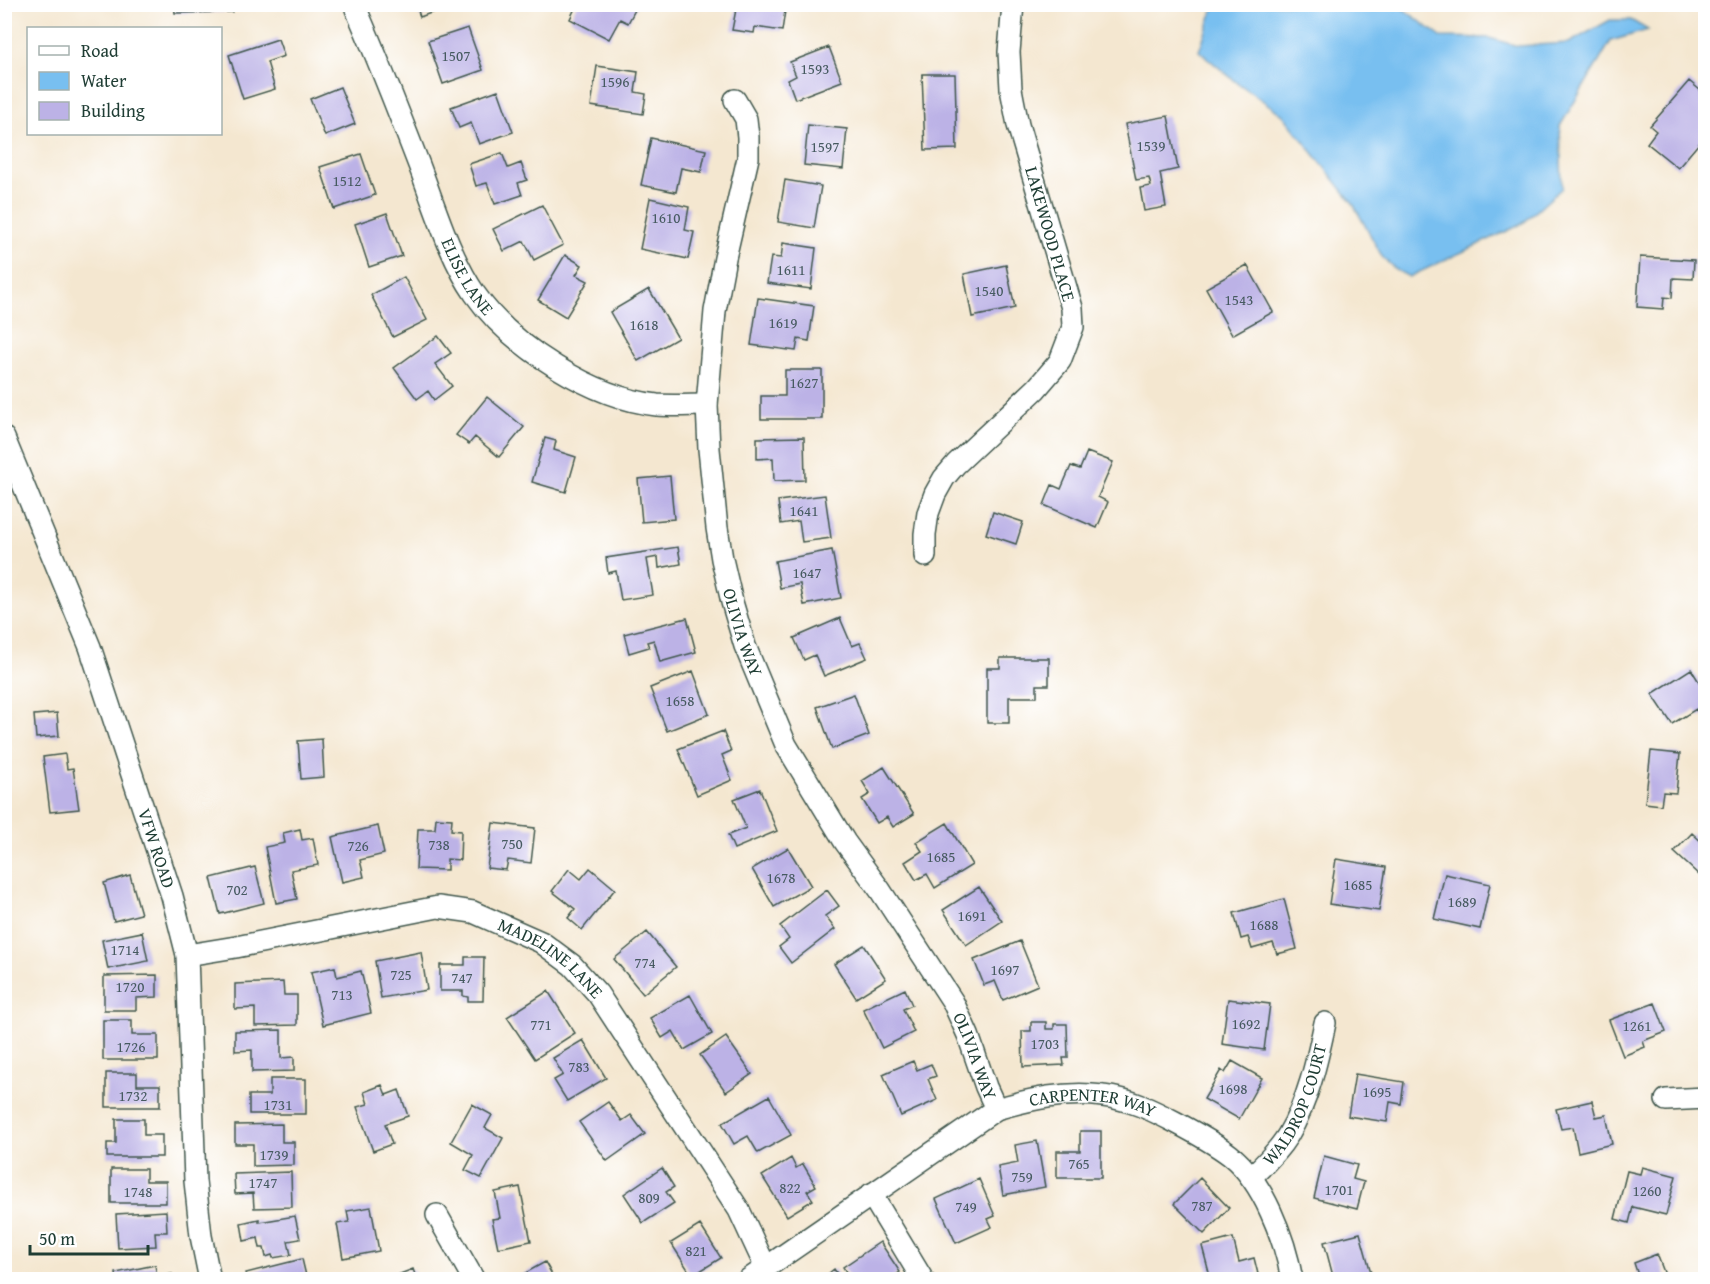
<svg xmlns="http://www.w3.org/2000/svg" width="1710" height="1284" viewBox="0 0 1710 1284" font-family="'Gentium Book Plus',serif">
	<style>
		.water { fill: #78bff0; stroke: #4c7e92; stroke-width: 1.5 }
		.building { fill: #bcb2e6 }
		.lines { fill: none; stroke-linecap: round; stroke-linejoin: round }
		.minor-casing { stroke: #3f564b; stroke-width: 24 }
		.minor { stroke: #fff; stroke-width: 21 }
		.labels { text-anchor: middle; stroke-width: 4.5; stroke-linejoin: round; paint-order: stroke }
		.number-label { font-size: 15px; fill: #465a60 }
		.street-label { font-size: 18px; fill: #1f3d34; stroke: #fff }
	</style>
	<rect width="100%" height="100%" fill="#fff"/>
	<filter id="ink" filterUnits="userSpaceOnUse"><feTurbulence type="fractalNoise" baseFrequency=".0167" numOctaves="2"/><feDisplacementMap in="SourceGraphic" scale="12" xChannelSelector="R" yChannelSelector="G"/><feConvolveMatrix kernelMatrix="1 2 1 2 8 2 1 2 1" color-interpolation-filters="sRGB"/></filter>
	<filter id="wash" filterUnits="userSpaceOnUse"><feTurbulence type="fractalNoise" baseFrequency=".008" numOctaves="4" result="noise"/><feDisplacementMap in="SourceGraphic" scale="24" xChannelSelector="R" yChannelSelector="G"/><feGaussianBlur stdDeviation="1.35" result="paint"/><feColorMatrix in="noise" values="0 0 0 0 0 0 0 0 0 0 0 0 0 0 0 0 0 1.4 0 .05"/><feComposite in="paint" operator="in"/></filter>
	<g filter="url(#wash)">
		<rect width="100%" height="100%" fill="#f4e7d0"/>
		<path class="water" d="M1215,4L1398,5L1441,37L1489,38L1518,46L1569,43L1610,20H1631L1648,30L1611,41L1560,126L1562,188L1522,224L1409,277L1396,270L1383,258L1352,202L1283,115L1235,81L1199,51Z"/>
		<g id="blocks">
			<path class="building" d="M174,4H232V12L175,13Z
				M416,4H453V5L420,17Z
				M577,4H634L637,6L628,23L620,19L609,39L570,19Z
				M737,4H786L782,31L755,27L754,33L732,30Z
				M468,28L483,70L443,84L428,41Z
				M278,39L284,56L267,62L275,89L243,99L229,55Z
				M829,47L842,81L795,99L788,80L796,76L790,62Z
				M597,66L638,72L635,92L646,94L643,114L591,106Z
				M922,74H955L957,149L925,150Z
				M1689,81L1706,95V135L1678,168L1647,143L1656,131L1650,126Z
				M340,87L355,124L325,136L310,99Z
				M498,90L513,132L479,144L471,123L459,128L451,107Z
				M1168,116L1178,169L1160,173L1166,207L1144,211L1140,188L1151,186L1149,178L1136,180L1125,124Z
				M808,125L847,129L843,169L804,165Z
				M651,138L706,150L701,172L681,168L676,192L641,185Z
				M502,153L508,168L521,163L527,180L518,183L522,195L495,204L487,183L476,186L469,164Z
				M361,154L375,195L334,209L320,167Z
				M785,180L821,186L814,228L778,222Z
				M650,198L689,207L685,230L694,232L688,259L640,249Z
				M542,205L563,245L534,260L524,241L504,251L493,229Z
				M387,213L402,256L369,267L355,224Z
				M783,243L816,248L811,289L767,283L771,257L781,258Z
				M565,255L582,265L576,275L588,281L566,317L538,300Z
				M1640,257L1694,260L1693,279L1673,278L1672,298L1664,297L1663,309L1637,307Z
				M1006,265L1015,308L972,317L964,274Z
				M1247,265L1273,312L1232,335L1206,288Z
				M404,277L427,320L393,337L371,295Z
				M649,289L678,338L638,361L610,312Z
				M758,298L814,306L809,341L798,339L796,351L751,345Z
				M438,336L451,353L435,364L452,386L434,400L428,391L417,399L394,368Z
				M785,370H822V419H761V396H785Z
				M487,397L524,427L499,457L475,437L469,444L456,435Z
				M804,437L805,480L774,481L773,458L757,459V438Z
				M545,438L556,441L554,450L576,457L566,492L532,482Z
				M1087,452L1113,462L1098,497L1108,502L1097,528L1044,505L1052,485L1061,489L1071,466L1080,469Z
				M670,476L674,519L642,522L638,479Z
				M825,495L831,538L802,542L799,521L781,524L778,501Z
				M993,512L1023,522L1016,544L986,534Z
				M678,547L681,564L659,568L658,557L647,559L653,595L621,600L616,571L608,573L606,558Z
				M832,550L841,598L804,605L800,584L780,588L775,561Z
				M687,618L696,652L660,662L654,640L647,642L649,647L629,653L624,634Z
				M840,618L852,646L860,643L867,658L824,676L815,655L804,660L794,638Z
				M1000,658H1049V685H1037V697H1009V723H987V668H1000Z
				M1691,669L1706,693V713L1700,717L1696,709L1672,724L1652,694Z
				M693,671L709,714L667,731L650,688Z
				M854,694L869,735L832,749L817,707Z
				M57,713L59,736L36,738L34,715Z
				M723,731L731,751L722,755L732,780L697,795L678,749Z
				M322,739L324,777L301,779L298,741Z
				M1651,751L1680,754L1676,793L1663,792L1661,805L1645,803Z
				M65,754L67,769L73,768L79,809L50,812L43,757Z
				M884,767L914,814L893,827L887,817L877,823L862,799L870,794L862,781Z
				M760,789L777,831L734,849L728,835L746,828L734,799Z
				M436,818L452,819L451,830L461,831L460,860L447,859V870L416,869L418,829H435Z
				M493,823L535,828L531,863L508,860L506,870L487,868Z
				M947,823L972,865L935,888L927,874L916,880L905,862L922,851L916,842Z
				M378,826L384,854L360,860L364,877L342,882L332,837Z
				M300,829L302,840L313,838L318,865L291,870L297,899L276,903L265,847L285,843L283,833Z
				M1692,833L1706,846V869L1699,875L1674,852Z
				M788,848L811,886L774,907L752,869Z
				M1336,859L1386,867L1379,911L1329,904Z
				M255,867L264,903L220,914L211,878Z
				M590,868L615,889L582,930L568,918L575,909L552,891L569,869L581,879Z
				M1445,874L1490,884L1480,929L1434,919Z
				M130,875L141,914L114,921L104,883Z
				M979,887L1002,921L966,945L943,910Z
				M827,890L839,906L825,916L835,929L791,963L779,947L789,939L780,926Z
				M1284,899L1297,949L1277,954L1273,943L1252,949L1248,937L1241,939L1234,913Z
				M142,932L148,961L108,969L102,940Z
				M647,932L676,967L643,994L614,959Z
				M1020,941L1038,985L1003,1000L995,981L984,985L974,960Z
				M864,945L886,979L856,998L834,964Z
				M421,952L427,990L381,998L375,961Z
				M465,957H484L483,1001H468V997L463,996V991H440V965H465Z
				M335,967L337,977L361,971L371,1013L323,1025L311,972Z
				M157,975V997L136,998V1010H104V976Z
				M283,982L284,995H297V1025L255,1026V1008L235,1009V984Z
				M905,989L912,1005L903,1009L914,1032L882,1048L863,1009Z
				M548,991L575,1033L535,1059L507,1017Z
				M690,995L712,1034L684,1050L673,1031L662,1038L650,1018Z
				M1228,999L1270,1004L1264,1050L1222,1044Z
				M1655,1003L1666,1032L1643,1041L1645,1047L1623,1056L1609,1020Z
				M103,1020H132V1035H158V1060H103Z
				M1031,1022H1046V1029H1054V1024H1067L1068,1058H1063L1064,1065L1023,1067L1022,1031H1031Z
				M281,1030V1058L294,1057V1071L252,1072V1050L235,1051V1031Z
				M726,1037L752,1074L726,1092L700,1055Z
				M583,1040L606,1078L567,1101L554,1080L563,1075L553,1058Z
				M913,1061L917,1070L931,1064L936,1076L928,1079L937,1100L901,1116L883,1074Z
				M1232,1061L1262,1078L1239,1119L1204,1099L1221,1070L1225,1073Z
				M106,1073H137V1085H160V1107H106Z
				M1355,1074L1404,1082L1401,1104L1390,1102L1387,1122L1348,1116Z
				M270,1079H306V1114H249V1095H270Z
				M382,1085L386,1095L399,1090L408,1116L385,1124L392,1144L373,1151L357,1107L368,1104L364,1092Z
				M769,1096L791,1135L758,1153L748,1136L734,1144L722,1123Z
				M1592,1101L1596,1117L1606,1115L1612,1144L1578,1152L1573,1127L1561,1129L1556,1109Z
				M608,1102L622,1121L631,1115L645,1134L607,1161L579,1122Z
				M472,1104L492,1115L485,1128L503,1138L481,1178L465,1170L473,1155L451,1142Z
				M116,1119H144V1135H162V1157H107V1143H116Z
				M282,1124V1142H294V1165L253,1166V1144H235V1125Z
				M1080,1131H1101V1178H1057V1151H1080Z
				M1037,1141L1045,1187L1003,1195L998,1167L1018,1163L1015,1145Z
				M1324,1156L1357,1165L1353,1179L1364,1182L1357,1209L1314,1198Z
				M791,1158L796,1168L803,1164L816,1186L807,1191L813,1200L787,1216L762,1176Z
				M1642,1167L1676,1176L1666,1215L1633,1207L1629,1223L1615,1219L1627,1171L1640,1174Z
				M662,1168L674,1187L666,1192L674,1203L643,1223L624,1194Z
				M111,1169H146V1181H166V1203H111Z
				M291,1172L292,1207L254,1208L253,1193L235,1194L234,1174Z
				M1200,1178L1229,1208L1204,1234L1174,1204Z
				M979,1179L995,1216L988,1219L992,1227L956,1243L936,1199Z
				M520,1187L531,1241L498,1248L492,1219L500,1218L495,1192Z
				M371,1207L379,1251L343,1258L337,1224L349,1222L347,1211Z
				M166,1211L167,1232H155L156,1246L118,1248L116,1214Z
				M295,1216L300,1239L288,1241L291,1255L273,1258L272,1255L266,1257L264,1248H260L258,1238L244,1241L241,1223L259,1219V1222Z
				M700,1225L721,1258L692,1276L671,1243Z
				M1360,1233L1373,1280H1334L1324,1242Z
				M1233,1238L1239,1262L1254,1258L1258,1274L1239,1280H1211L1202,1246Z
				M880,1242L900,1272L889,1280H851L843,1267Z
				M1657,1254L1667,1280H1635L1639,1278L1634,1263Z
				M302,1259L307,1280H247L246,1273Z
				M545,1262L555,1280H513Z
				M155,1265L157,1277L172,1274L173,1280H117L116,1273Z
				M413,1269L417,1280H387V1279Z
				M834,1269L841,1280H820Z"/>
		</g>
	</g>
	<g filter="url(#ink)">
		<use href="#blocks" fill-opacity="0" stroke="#3f564b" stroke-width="1.5"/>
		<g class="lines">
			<g class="minor-casing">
				<g id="minor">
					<path id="s1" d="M356,9C379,61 399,113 419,165C435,207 450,258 475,294C512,347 593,398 657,405C673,406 691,405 707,405"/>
					<path id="s2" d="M735,100L746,119L748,137V158L725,258L715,311L707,405L709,449L717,528L722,559L732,602L745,646L786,745L845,842L880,890L953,1002L968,1035L986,1087L996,1109"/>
					<path id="s3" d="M4,438L90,647L172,896L187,955L195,1181L201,1236L210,1280"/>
					<path d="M925,556V534L928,513L935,494L944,478L956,464L1036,389L1060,361L1073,327L1072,308L1018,125L1011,89L1009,52L1013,4"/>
					<path id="s4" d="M187,955L236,947L438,907L473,912L541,942L572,965L598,994L739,1210L766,1268"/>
					<path d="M1666,1100L1706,1098"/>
					<path id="s5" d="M1251,1177C1265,1164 1278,1151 1288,1135C1308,1101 1317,1061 1325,1023"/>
					<path d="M871,1194L923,1280"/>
					<path d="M437,1215L474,1280"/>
					<path id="s6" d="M748,1280L996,1109C1031,1099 1066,1091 1103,1096C1130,1099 1152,1110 1175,1122C1194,1132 1213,1142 1230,1155C1263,1181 1285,1239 1292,1280"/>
				</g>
			</g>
			<use href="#minor" class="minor"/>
		</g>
	</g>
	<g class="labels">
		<g class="number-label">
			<text x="456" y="61">1507</text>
			<text x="815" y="74">1593</text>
			<text x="615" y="87">1596</text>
			<text x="1151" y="151">1539</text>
			<text x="825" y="152">1597</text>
			<text x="347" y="186">1512</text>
			<text x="666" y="223">1610</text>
			<text x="791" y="275">1611</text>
			<text x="989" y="296">1540</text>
			<text x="1239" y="305">1543</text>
			<text x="783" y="328">1619</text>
			<text x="644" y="330">1618</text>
			<text x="804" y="388">1627</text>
			<text x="804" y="516">1641</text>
			<text x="807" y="578">1647</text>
			<text x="680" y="706">1658</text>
			<text x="512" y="849">750</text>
			<text x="439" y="850">738</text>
			<text x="358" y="851">726</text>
			<text x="941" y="862">1685</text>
			<text x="781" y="883">1678</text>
			<text x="1358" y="890">1685</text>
			<text x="237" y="895">702</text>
			<text x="1462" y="907">1689</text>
			<text x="972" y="921">1691</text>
			<text x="1264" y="930">1688</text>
			<text x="125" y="955">1714</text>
			<text x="645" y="968">774</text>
			<text x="1005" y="975">1697</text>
			<text x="401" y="980">725</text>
			<text x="462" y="983">747</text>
			<text x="130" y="992">1720</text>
			<text x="342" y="1000">713</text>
			<text x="1246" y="1029">1692</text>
			<text x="541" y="1030">771</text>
			<text x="1637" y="1031">1261</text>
			<text x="1045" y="1049">1703</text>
			<text x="131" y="1052">1726</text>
			<text x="579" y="1072">783</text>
			<text x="1233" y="1094">1698</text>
			<text x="1377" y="1097">1695</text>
			<text x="133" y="1101">1732</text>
			<text x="278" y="1110">1731</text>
			<text x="274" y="1160">1739</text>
			<text x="1079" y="1169">765</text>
			<text x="1022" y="1182">759</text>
			<text x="263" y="1188">1747</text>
			<text x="790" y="1193">822</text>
			<text x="1339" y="1195">1701</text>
			<text x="1647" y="1196">1260</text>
			<text x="138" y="1197">1748</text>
			<text x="649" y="1203">809</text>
			<text x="1202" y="1211">787</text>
			<text x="966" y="1212">749</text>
			<text x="696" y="1256">821</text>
		</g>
		<g class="street-label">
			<text transform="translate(1050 234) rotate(74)" y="6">LAKEWOOD PLACE</text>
			<text dy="6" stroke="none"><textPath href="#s1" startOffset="290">ELISE LANE</textPath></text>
			<text dy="6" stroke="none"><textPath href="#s2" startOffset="543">OLIVIA WAY</textPath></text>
			<text dy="6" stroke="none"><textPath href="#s3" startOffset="438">VFW ROAD</textPath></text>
			<text dy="6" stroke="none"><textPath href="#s4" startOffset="382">MADELINE LANE</textPath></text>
			<text dy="6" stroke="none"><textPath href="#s2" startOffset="1029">OLIVIA WAY</textPath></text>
			<text dy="6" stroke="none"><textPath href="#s5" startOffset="87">WALDROP COURT</textPath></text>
			<text dy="6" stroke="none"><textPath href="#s6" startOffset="400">CARPENTER WAY</textPath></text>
		</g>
	</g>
	<rect width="1710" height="1284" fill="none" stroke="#fff" stroke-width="24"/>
	<rect x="27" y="27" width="195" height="108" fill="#ffffff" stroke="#a5b1ae" stroke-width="1.5"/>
	<rect x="39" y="46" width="30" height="9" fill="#ffffff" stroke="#a5b1ae" stroke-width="1.5"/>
	<text x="81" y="57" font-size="18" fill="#1f3d34">Road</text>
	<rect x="39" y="72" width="30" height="18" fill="#78bff0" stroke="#a5b1ae" stroke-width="1.5"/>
	<text x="81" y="87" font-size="18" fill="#1f3d34">Water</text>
	<rect x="39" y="102" width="30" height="18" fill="#bcb2e6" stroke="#a5b1ae" stroke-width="1.5"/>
	<text x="81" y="117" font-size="18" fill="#1f3d34">Building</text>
	<path d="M30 1245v9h118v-9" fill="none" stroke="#1f3d34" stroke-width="3"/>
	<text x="39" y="1245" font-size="18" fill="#1f3d34" stroke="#ffffff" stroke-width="4.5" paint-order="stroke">50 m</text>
</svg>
